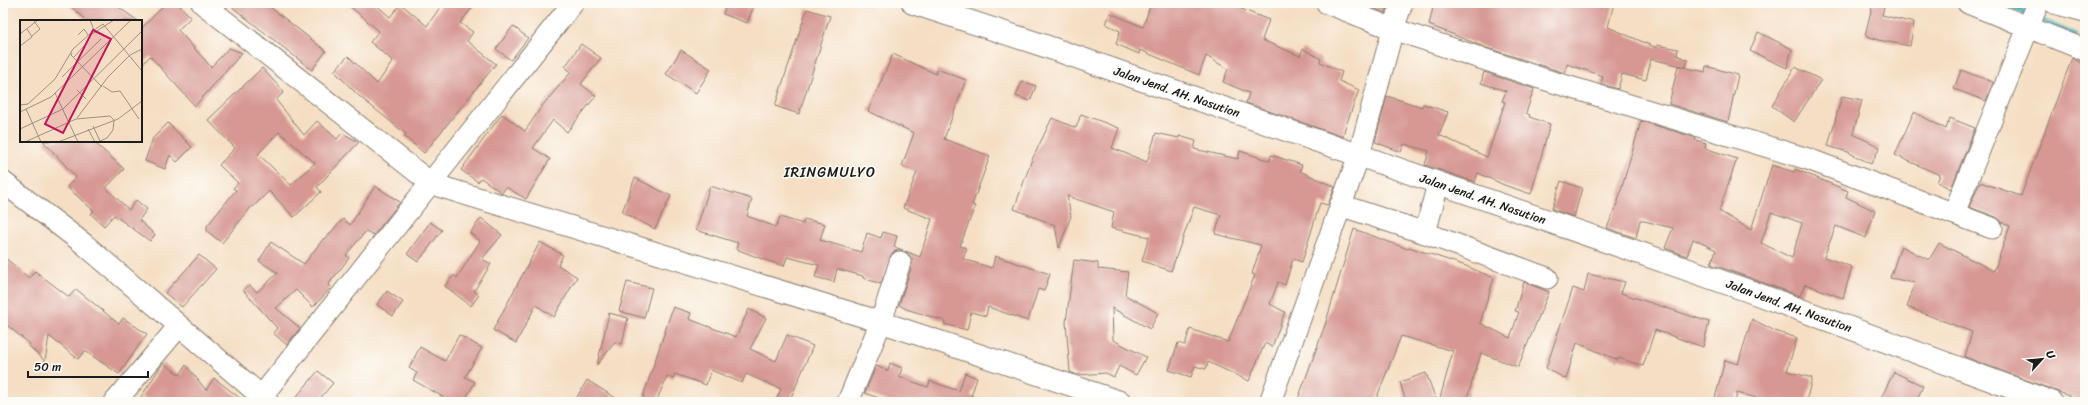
<svg xmlns="http://www.w3.org/2000/svg" width="2088" height="405" viewBox="0 0 2088 405" font-family="Sriracha,sans-serif">
	<style>
		.lines { fill: none; stroke-linecap: round; stroke-linejoin: round }
		.stream { stroke: #49b8c2; stroke-width: 5 }
		.building { fill: #d79893; fill-rule: evenodd }
		.minor-casing { stroke: #887d70; stroke-width: 23 }
		.highway-casing { stroke: #887d70; stroke-width: 24 }
		.minor { stroke: #fff; stroke-width: 21 }
		.highway { stroke: #fff; stroke-width: 22 }
		.labels { text-anchor: middle; stroke-width: 3; stroke-linejoin: round; paint-order: stroke }
		.street-label { font-size: 12px; fill: #1c1c1c; stroke: #fdfcf7 }
		.quarter-label { font-size: 14px; letter-spacing: 1px; fill: #1c1c1c; stroke: #fdfcf7 }
		.inset-road { fill: none; stroke: #9e9080; stroke-width: 1 }
		.view { fill: #c2185b; fill-opacity: 0.15; stroke: #c2185b; stroke-width: 2 }
		.inset-edge { fill: none; stroke: #1c1c1c; stroke-width: 2 }
	</style>
	<rect width="100%" height="100%" fill="#fdfcf7"/>
	<filter id="ink" filterUnits="userSpaceOnUse"><feTurbulence type="fractalNoise" baseFrequency=".025" numOctaves="2"/><feDisplacementMap in="SourceGraphic" scale="8" xChannelSelector="R" yChannelSelector="G"/><feConvolveMatrix kernelMatrix="1 2 1 2 8 2 1 2 1" color-interpolation-filters="sRGB"/></filter>
	<filter id="wash" filterUnits="userSpaceOnUse"><feTurbulence type="fractalNoise" baseFrequency=".012" numOctaves="4" result="noise"/><feDisplacementMap in="SourceGraphic" scale="16" xChannelSelector="R" yChannelSelector="G"/><feGaussianBlur stdDeviation="0.9" result="paint"/><feColorMatrix in="noise" values="0 0 0 0 0 0 0 0 0 0 0 0 0 0 0 0 0 1.4 0 .05"/><feComposite in="paint" operator="in"/></filter>
	<g filter="url(#wash)">
		<rect width="100%" height="100%" fill="#f5dec3"/>
		<g class="lines">
			<path class="stream" d="M2001,3L2028,14
				M2037,18L2075,35"/>
		</g>
		<g id="blocks">
			<path class="building" d="M67,3H113L138,21H87Z
				M166,3H177L191,17L178,30L211,67L229,48L242,53L195,106L150,56L141,66V29Z
				M227,3H265L326,51L312,70Z
				M346,3H374L390,17L401,4L427,26L443,3H476L460,23L473,32L467,41L496,64L424,153L404,136L406,134L359,96L334,71L348,56L377,84L393,61L370,42L379,31Z
				M727,3H755L747,23L723,14Z
				M1151,3H1226L1269,20L1262,40L1300,56L1303,49L1321,59L1320,62L1342,72L1339,81L1359,90L1345,128L1343,137L1246,103L1249,93L1223,82L1228,69L1206,56L1199,75L1140,50L1139,54L1116,44L1120,31L1106,24L1110,13L1143,27Z
				M1360,3H1389L1386,13Z
				M1434,3H1614L1608,27L1657,48V45L1678,49L1677,55L1688,60L1686,67L1651,59L1646,80L1622,74L1618,89L1601,84L1603,76L1567,64L1565,73L1487,48L1429,25Z
				M1873,3H1885L1882,15L1914,23L1910,46L1878,40L1865,35Z
				M807,9L830,16L799,114L775,106Z
				M513,26L528,38L511,60L496,49Z
				M1758,32L1792,49L1787,68L1750,51Z
				M581,44L601,58L581,84L596,96L567,132L553,120L533,148L550,159L526,199L506,187L502,193L481,178L478,182L461,170L502,114L525,131L542,106L571,72L565,67Z
				M681,50L711,69L696,93L666,74Z
				M893,54L936,74L937,69L966,80L944,139L990,156L972,205L975,206L960,246L967,248L963,259L992,268L995,256L1050,274L1044,291L1038,289L1028,321L988,307L986,316L971,312L967,330L944,324L945,321L906,309L899,305L912,265V259L905,251L920,257L932,219L903,208L917,172L902,166L914,133L868,111Z
				M2072,58L2085,65V402L1965,357L1972,332L1907,307L1915,283L1890,278L1901,246L1929,260L1939,243L1994,271L2010,226L2002,222L1996,217L1969,207L1980,182L2021,196Z
				M1678,66L1705,72L1706,66L1738,75L1728,122L1669,104Z
				M1795,67L1821,80L1794,122L1772,106Z
				M262,68L284,92L276,100L304,135L317,121L337,139L342,133L359,142L317,187L321,192L294,217L269,191L253,207L252,206L222,243L207,231V226L236,190L233,188L238,183L219,165L235,148L208,120ZM279,132L315,163L291,185L258,154Z
				M1961,70L1993,82L1986,101L1954,89Z
				M1484,72L1534,89L1526,113L1530,115L1529,117L1550,124L1531,194L1504,185L1478,173L1475,182L1425,165L1429,151L1404,144L1401,152L1375,142L1387,96L1422,107L1423,104L1448,112L1439,135L1487,157L1505,102L1502,101L1506,91L1481,83Z
				M1022,81L1036,86L1030,101L1016,96Z
				M1842,96L1862,100L1853,134L1880,147L1871,164L1848,152L1828,146Z
				M1914,112L1946,129L1950,118L1975,128L1951,189L1937,182L1940,175L1895,155Z
				M1081,114L1119,128L1112,148L1147,162L1156,133L1179,138V136L1196,141L1194,149L1238,159L1240,151L1270,161L1271,155L1302,165L1300,171L1335,187L1328,205L1320,203L1302,262L1293,259L1285,285L1278,282L1270,304L1285,312L1272,347L1265,343L1249,381L1208,362L1206,369L1195,366L1191,377L1169,370L1178,343L1185,345L1190,329L1228,342L1255,275L1252,274L1261,245L1215,234L1221,215L1194,207L1171,271L1142,261L1149,237L1111,228L1114,212L1067,196L1071,216L1059,248L1055,225L1014,209L1031,162L1052,118L1076,128Z
				M1641,121L1696,138L1695,140L1706,143L1705,148L1737,159L1719,211L1751,230L1772,165L1794,172L1795,169L1848,191L1846,197L1875,211L1866,238L1836,226L1824,257L1852,267L1843,298L1805,284L1800,296L1711,264L1716,250L1693,239L1687,256L1665,248L1673,228L1640,220L1636,238L1607,228L1618,201ZM1771,212L1802,223L1792,258L1761,243Z
				M168,123L192,147L177,162L170,155L165,169L145,161L153,138Z
				M43,141H93L124,169L106,188L129,210L136,200L147,209L139,220L155,235L150,241L114,215L104,226L91,214L94,211L67,187L76,177Z
				M635,178L671,196L655,229L622,212Z
				M1561,181L1582,188L1574,217L1552,209Z
				M375,186L400,202L374,235L366,231L346,255L349,258L328,285L331,288L313,307L296,290L276,308L300,328L287,345L273,333L277,328L243,290L249,285L257,292L278,273L259,261L271,242L304,264L324,238L325,239L343,219L350,225Z
				M710,186L752,199L747,216L776,227L780,217L803,224L804,219L825,224L820,240L861,252L867,233L881,238L883,232L897,236L894,247L903,250H897L892,253L881,284L863,278V276L837,269L834,282L815,277L819,265L787,257L784,266L762,259L736,249L738,243L696,230Z
				M481,218L502,235L482,259L491,264L474,291L479,295L471,306L445,286L454,275L457,278L480,241L470,233Z
				M430,222L442,230L418,262L407,254Z
				M1354,229L1408,249L1409,247L1466,266L1494,278L1480,323L1510,338L1519,312L1515,311L1524,282L1549,292L1518,367L1481,353L1466,402H1439L1453,351L1401,336L1375,402H1297L1325,325Z
				M540,242L563,255L558,265L577,277L554,317L536,305L516,343L493,330Z
				M199,255L216,269L182,307L165,293Z
				M3,256L29,278L35,271L69,297L76,289L119,324L123,318L147,334L119,374L85,351L78,359L49,336L45,361L28,345L30,344L3,322Z
				M1074,260L1098,263V269L1128,272L1125,295L1158,313L1150,329L1112,308L1113,340L1146,357L1136,375L1119,366L1114,377L1106,373L1077,375L1070,372L1066,322Z
				M1588,274L1625,282L1621,293L1709,322L1703,347L1655,330L1643,366L1619,358L1618,360L1577,343L1566,379L1546,368L1573,288L1584,292Z
				M627,282L652,288L644,318L619,311Z
				M387,291L403,302L393,316L377,305Z
				M673,307L691,313L689,319L736,337L749,309L766,318L750,349L776,361L787,335L813,346L789,402H775L781,389L746,374L742,383L711,370L706,385L675,374L673,379L667,376L656,402H650L643,397Z
				M609,313L628,318L622,344L615,342L597,365Z
				M1752,319L1775,331L1797,338L1787,371L1812,378L1806,402H1773L1737,393L1735,402L1715,398L1725,360L1738,364Z
				M459,335L482,348L465,377L475,382L464,402H452L413,380L417,373L409,368L420,347L445,361Z
				M163,363L180,375L186,365L206,390L214,378L245,402H149L141,397Z
				M890,363L902,368L899,377L928,387L930,381L959,391L965,373L977,378L971,396L984,402H889L865,393L876,366L888,371Z
				M318,371L333,383L317,402H292Z
				M1894,372L1923,386L1916,402H1879Z
				M1426,373L1437,402H1406L1400,382Z
				M587,380L622,402H585L577,397Z"/>
		</g>
	</g>
	<g filter="url(#ink)">
		<use href="#blocks" fill-opacity="0" stroke="#887d70" stroke-width="1"/>
		<g class="lines">
			<g class="minor-casing">
				<path id="minor" d="M202,3L432,184L881,322L1121,402
					M1327,3L1393,29L1540,78L1808,159L1992,228
					M1968,3L2085,50
					M2054,3L2085,11
					M3,182L84,244L268,402
					M1340,205L1425,233L1438,184
					M1954,213L2038,3
					M1425,233L1547,278
					M115,402L179,326
					M257,402L573,3
					M848,402L881,322L900,262
					M1270,402L1359,155L1393,29L1402,3"/>
			</g>
			<g class="highway-casing">
				<path id="highway" d="M913,3L1042,45L1749,291L2051,402"/>
			</g>
			<use href="#minor" class="minor"/>
			<use href="#highway" class="highway"/>
		</g>
	</g>
	<g class="labels">
		<g class="street-label">
			<text transform="translate(1177 92) rotate(19)" y="4">Jalan Jend. AH. Nasution</text>
			<text transform="translate(1483 199) rotate(19)" y="4">Jalan Jend. AH. Nasution</text>
			<text transform="translate(1789 306) rotate(20)" y="4">Jalan Jend. AH. Nasution</text>
		</g>
		<g class="quarter-label">
			<text x="830" y="177">IRINGMULYO</text>
		</g>
	</g>
	<g transform="translate(20 20)">
		<rect width="122" height="122" fill="#f5dec3"/>
		<path class="inset-road" d="M70,0L74,10L83,4L122,51M0,14L18,0M72,14L94,0M58,15L64,9L68,15M12,16L20,9L13,0M0,26L12,17L7,9M52,33L51,35L82,67M54,37L64,26M42,57L81,19M83,66L92,72L100,71L119,99M57,70L66,79M35,73L58,122M0,85L8,84L35,59L53,29L72,12M6,89L21,122M0,92L31,77L111,0M57,98L88,57L110,35L122,29M73,106L80,121M0,109L43,89L122,11M68,109L75,122M5,122L56,99L90,96L94,100L93,110L87,118L78,122M38,122L98,99L122,81"/>
		<path class="view" d="M73,10L91,19L43,113L25,104Z"/>
		<rect width="122" height="122" class="inset-edge"/>
	</g>
	<rect width="2088" height="405" fill="none" stroke="#fdfcf7" stroke-width="16"/>
	<g transform="translate(2042 359) rotate(63)" stroke="#fdfcf7" stroke-width="3" paint-order="stroke">
	<path d="M0-3L7 15L0 10L-7 15Z" fill="#1c1c1c"/>
	<text y="-6" font-size="11" font-weight="bold" text-anchor="middle" fill="#1c1c1c">U</text>
	</g>
	<path d="M28 371v6h120v-6" fill="none" stroke="#1c1c1c" stroke-width="2"/>
	<text x="34" y="371" font-size="12" fill="#1c1c1c" stroke="#fdfcf7" stroke-width="3" paint-order="stroke">50 m</text>
</svg>
